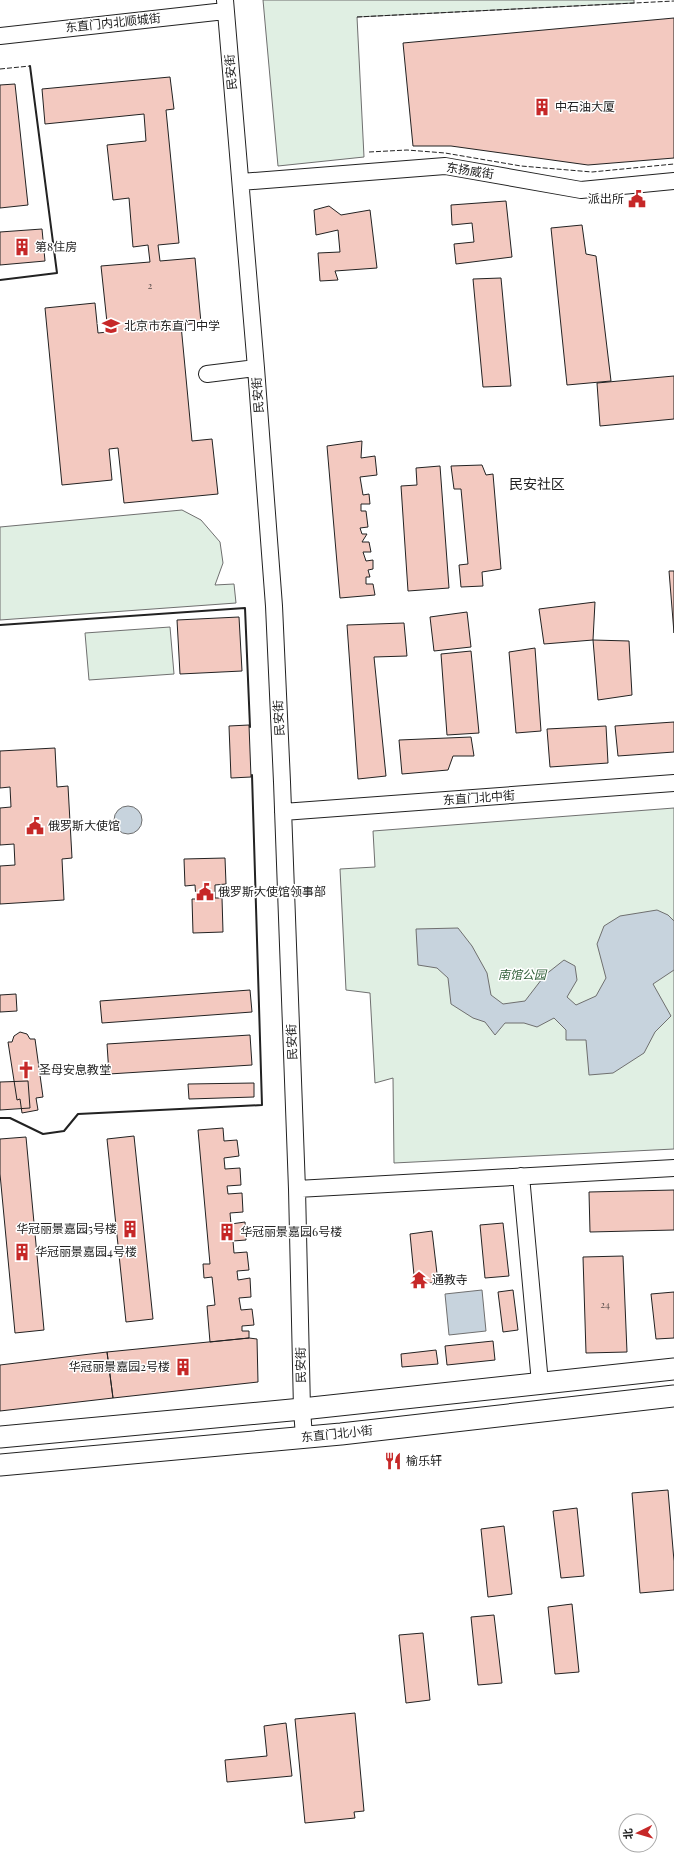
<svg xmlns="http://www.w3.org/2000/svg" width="674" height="1869" viewBox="0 0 674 1869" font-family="'Playfair Display','Noto Sans SC',serif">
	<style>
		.green { fill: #e0efe3; stroke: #6f6f6f }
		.water { fill: #c7d3dd; stroke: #6f6f6f }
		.building { fill: #f3c9c0; stroke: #222 }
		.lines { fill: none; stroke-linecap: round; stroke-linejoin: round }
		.minor-casing { stroke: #222; stroke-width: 18 }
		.major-casing { stroke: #222; stroke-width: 23 }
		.minor { stroke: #fff; stroke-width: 16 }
		.major { stroke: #fff; stroke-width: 21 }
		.fence { stroke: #222; stroke-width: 1; stroke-dasharray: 5 2; stroke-linecap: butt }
		.wall { stroke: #222; stroke-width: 2 }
		.labels { text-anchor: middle; stroke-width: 3; stroke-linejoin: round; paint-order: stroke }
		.number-label { font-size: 10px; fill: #564c4a }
		.street-label { font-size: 12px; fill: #222; stroke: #fff }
		.poi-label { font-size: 12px; fill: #222; stroke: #fff; text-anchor: start }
		.park-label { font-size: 12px; font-style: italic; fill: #2f5e38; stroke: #fff }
		.quarter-label { font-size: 14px; fill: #222; stroke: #fff }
	</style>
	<rect width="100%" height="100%" fill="#fff"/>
	<path class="green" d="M263,0H634V3L357,17L364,157L278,166Z
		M182,510L201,520L220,542L223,563L215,585L234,584L236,603L0,620V527Z
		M170,627L174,674L89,680L85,633Z
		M674,808V1149L394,1163L393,1078L375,1083L370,993L346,990L340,869L375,867L373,831Z"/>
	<path class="water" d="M114 820a14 14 0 1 1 28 0a14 14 0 1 1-28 0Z
		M657,910L668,915L674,921V970L653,984L671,1016L655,1032L644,1053L613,1073L589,1075L586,1040H566V1030L554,1018L537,1027L524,1023H505L495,1035L485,1022L473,1018L451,1004L448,978L437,968L418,965L416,929L458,928L472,946L487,973L491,995L503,1004L525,1001L545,975L564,960L575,966L577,980L567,997L576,1005L596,996L606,978L597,944L604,926L620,916Z
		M482,1290L486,1331L449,1335L445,1294Z"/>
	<path class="building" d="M674,18V158L588,165L451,146H413L403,43Z
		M170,77L174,109L166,110L179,243L158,245L160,261L195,258L201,323L181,325L192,441L212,439L218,494L124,503L118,448L109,449L112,480L62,485L45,308L95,303L98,333L108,332L101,266L150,262L148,245L133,247L129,198L113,200L107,145L146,141L144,114L45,124L42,89Z
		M15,84L28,205L0,208V85Z
		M506,201L512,257L456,264L454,244L474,242L472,223L452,225L451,205Z
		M329,206L341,215L370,210L377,268L335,271L338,280L320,281L318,253L340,252L338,230L316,235L314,210Z
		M582,225L586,254L596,256L611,381L567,385L551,228Z
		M42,229L45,261L0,265V232Z
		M501,278L511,386L483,387L473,279Z
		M674,376V419L600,426L597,383Z
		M362,441L361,458L375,456L377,475L360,477L363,495L369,494L370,504H361V511H366L368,527L360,528L362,534H367L362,542H369L371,552H363L366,561L373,560V569L368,570L370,577H366V584H373L375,595L340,598L327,446Z
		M482,465L486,475L493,474L501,569L482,572L483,586L461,587L459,565L468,564L461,489H454L451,466Z
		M440,466L449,588L408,591L401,486L417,485L416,468Z
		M669,571H674V633Z
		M595,602L593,640L544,644L539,609Z
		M467,612L471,647L434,651L430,617Z
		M239,617L242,671L180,674L177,620Z
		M404,623L407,656L374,657L386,776L358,779L347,625Z
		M593,640L629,641L632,695L598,700Z
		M535,648L541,731L516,733L509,652Z
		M471,651L479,733L447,735L441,654Z
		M674,722V752L618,756L615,726Z
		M249,725L251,777L231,778L229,726Z
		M606,726L608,763L550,767L547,729Z
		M471,737L474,756H453L448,770L402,774L399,740Z
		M55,748L57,787L68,786L72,858L62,859L64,900L0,904V866L15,865L14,844L0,845V808L11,807L10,787L0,788V751Z
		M225,858L226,884L215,885V898H222L223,932L193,933L192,899H196L195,885L185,886L184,859Z
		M250,990L252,1012L102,1023L100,1001Z
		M16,994L17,1011L0,1012V995Z
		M20,1032L27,1034L30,1039H35L43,1097L36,1098L38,1110L22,1113L20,1099L17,1100L8,1042H12L14,1036Z
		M250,1035L252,1065L109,1074L107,1044Z
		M28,1081L30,1108L0,1110V1082Z
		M254,1083V1097L189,1099L188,1084Z
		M223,1128L224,1141L237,1140L239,1156L224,1158L225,1169L240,1168L241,1185L227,1186L228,1194L242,1193L243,1212L230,1213L231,1224L245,1222L246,1240L233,1241L234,1253L247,1252L249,1270L237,1271L238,1280L250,1278L251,1297L239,1298L241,1310L252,1309L254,1325L242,1326V1331H249V1338L210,1342L207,1306L215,1305L212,1277L204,1278L203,1264H210L198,1130Z
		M134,1136L153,1319L126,1322L107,1139Z
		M26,1137L44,1330L15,1333L0,1174V1139Z
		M674,1190V1230L590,1232L589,1192Z
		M503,1223L509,1276L485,1278L480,1225Z
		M432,1231L438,1282L415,1285L410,1234Z
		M623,1256L627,1352L586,1353L583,1257Z
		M513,1290L518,1330L503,1332L498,1292Z
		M674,1292V1338L656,1339L651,1294Z
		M249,1338L257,1339L258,1382L113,1398L107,1352Z
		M493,1341L495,1360L447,1365L445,1346Z
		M436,1350L438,1364L402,1367L401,1354Z
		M107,1352L113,1398L0,1411V1365Z
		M668,1490L674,1561V1590L640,1593L632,1493Z
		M577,1508L584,1576L561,1578L553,1511Z
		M504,1526L512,1594L488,1597L481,1529Z
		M572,1604L579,1672L555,1674L548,1607Z
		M494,1615L502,1683L478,1685L471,1617Z
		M423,1633L430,1700L406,1703L399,1635Z
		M355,1713L364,1811L354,1812L355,1818L305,1823L295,1719Z
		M286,1723L292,1776L227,1782L225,1760L267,1756L264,1726Z"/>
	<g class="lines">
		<g class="minor-casing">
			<path id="minor" d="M225,0L256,368L274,606L282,782L297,1189L302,1409L304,1437
				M0,36L225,11
				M241,182L445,166L581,190L674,181
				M207,374L256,368
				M283,812L674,783
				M521,1176L540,1383
				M297,1189L674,1168"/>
		</g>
		<g class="major-casing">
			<path id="major" d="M0,1437L302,1409L674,1369
				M0,1465L341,1434L674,1396"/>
		</g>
		<use href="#minor" class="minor"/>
		<use href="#major" class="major"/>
		<path class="fence" d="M357,17L674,1
			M0,69L30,66
			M369,152L407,150L445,153L521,166L592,172L674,164"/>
		<path class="wall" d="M0,280L57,273L30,66
			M0,625L245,608L250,727
			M0,1118H10L43,1134L64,1131L78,1114L262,1105L252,775"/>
	</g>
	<defs>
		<g id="building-bare" transform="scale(1.38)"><path d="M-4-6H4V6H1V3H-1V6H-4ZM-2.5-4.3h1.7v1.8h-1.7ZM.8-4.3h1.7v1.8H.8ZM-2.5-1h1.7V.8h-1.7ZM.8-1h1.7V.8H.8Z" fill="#c62828" stroke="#fff" stroke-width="2.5" paint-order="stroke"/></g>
		<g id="civic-bare" transform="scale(1.38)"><path d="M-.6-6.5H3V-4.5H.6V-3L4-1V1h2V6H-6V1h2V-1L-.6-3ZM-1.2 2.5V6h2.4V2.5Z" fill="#c62828" stroke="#fff" stroke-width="2.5" paint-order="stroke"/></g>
		<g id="school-bare" transform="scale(1.38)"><path d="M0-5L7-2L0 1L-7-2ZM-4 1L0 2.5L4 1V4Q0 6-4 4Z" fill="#c62828" stroke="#fff" stroke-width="2.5" paint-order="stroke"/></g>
		<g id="church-bare" transform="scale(1.38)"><path d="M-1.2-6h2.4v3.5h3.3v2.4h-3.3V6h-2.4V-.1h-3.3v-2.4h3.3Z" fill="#c62828" stroke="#fff" stroke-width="2.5" paint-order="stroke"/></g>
		<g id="temple-bare" transform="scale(1.38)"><path d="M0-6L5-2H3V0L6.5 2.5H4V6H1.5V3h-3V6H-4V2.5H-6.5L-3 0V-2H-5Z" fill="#c62828" stroke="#fff" stroke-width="2.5" paint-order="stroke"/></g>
		<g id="restaurant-bare" transform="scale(1.38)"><path d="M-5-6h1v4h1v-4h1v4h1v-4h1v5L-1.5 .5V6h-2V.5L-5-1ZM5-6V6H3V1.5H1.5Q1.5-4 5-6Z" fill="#c62828" stroke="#fff" stroke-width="2.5" paint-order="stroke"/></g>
	</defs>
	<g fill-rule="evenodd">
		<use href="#building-bare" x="542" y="107"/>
		<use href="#civic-bare" x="637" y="199"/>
		<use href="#building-bare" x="22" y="247"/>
		<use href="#school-bare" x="111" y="326"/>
		<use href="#civic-bare" x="35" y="826"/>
		<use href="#civic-bare" x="205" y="892"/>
		<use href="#church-bare" x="26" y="1070"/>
		<use href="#building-bare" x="130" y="1229"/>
		<use href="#building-bare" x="227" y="1232"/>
		<use href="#building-bare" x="22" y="1252"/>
		<use href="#temple-bare" x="419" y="1280"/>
		<use href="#building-bare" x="183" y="1367"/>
		<use href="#restaurant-bare" x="393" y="1461"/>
	</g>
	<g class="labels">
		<g class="number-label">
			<text x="150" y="289">2</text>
			<text x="605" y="1308">24</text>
		</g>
		<g class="street-label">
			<text transform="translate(113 23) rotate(-6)" y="4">东直门内北顺城街</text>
			<text transform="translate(231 72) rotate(-95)" y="4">民安街</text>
			<text transform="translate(470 171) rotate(9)" y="4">东扬威街</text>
			<text transform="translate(258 395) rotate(-94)" y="4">民安街</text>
			<text transform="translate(279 718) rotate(-93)" y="4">民安街</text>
			<text transform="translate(479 798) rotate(-4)" y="4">东直门北中街</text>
			<text transform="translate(292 1042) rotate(-92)" y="4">民安街</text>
			<text transform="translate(301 1365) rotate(-91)" y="4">民安街</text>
			<text transform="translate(337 1434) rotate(-6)" y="4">东直门北小街</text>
		</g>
		<g class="poi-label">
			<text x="555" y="111">中石油大厦</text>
			<text x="624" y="203" text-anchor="end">派出所</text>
			<text x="35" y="251">第8住房</text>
			<text x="124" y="330">北京市东直门中学</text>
			<text x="48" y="830">俄罗斯大使馆</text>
			<text x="218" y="896">俄罗斯大使馆领事部</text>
			<text x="39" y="1074">圣母安息教堂</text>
			<text x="117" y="1233" text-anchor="end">华冠丽景嘉园5号楼</text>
			<text x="240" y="1236">华冠丽景嘉园6号楼</text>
			<text x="35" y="1256">华冠丽景嘉园4号楼</text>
			<text x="432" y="1284">通教寺</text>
			<text x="170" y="1371" text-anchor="end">华冠丽景嘉园2号楼</text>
			<text x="406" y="1465">榆乐轩</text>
		</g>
		<g class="park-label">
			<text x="522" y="979">南馆公园</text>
		</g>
		<g class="quarter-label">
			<text x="537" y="489">民安社区</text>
		</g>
	</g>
	<g transform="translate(638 1833) rotate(265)"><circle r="19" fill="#ffffff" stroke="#a7a7a7"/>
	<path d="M0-3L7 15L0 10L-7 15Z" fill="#c62828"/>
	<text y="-6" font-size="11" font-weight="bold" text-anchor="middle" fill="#222222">北</text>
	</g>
</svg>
